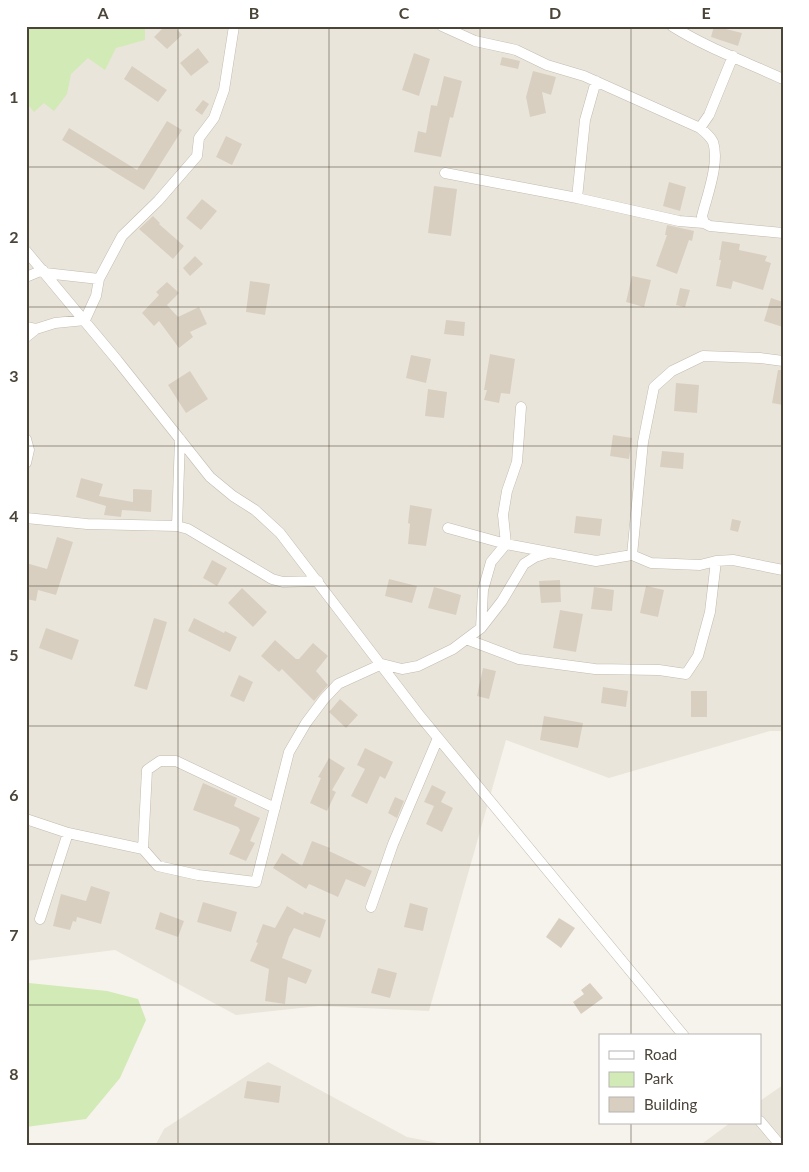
<svg xmlns="http://www.w3.org/2000/svg" width="809" height="1172" viewBox="0 0 809 1172" font-family="Lato,sans-serif">
	<style>
		.residential { fill: #eae5da }
		.green { fill: #d2eab5 }
		.building { fill: #d8cfc1 }
		.lines { fill: none; stroke-linecap: round; stroke-linejoin: round }
		.minor-casing { stroke: #c2bbae; stroke-width: 11 }
		.minor { stroke: #fff; stroke-width: 10 }
		.grid { fill: none; stroke: #4b4439; stroke-width: 1; stroke-opacity: 0.55 }
		.neatline { fill: none; stroke: #4b4439; stroke-width: 2 }
		.grid-label { font-size: 16px; text-anchor: middle; font-weight: bold; fill: #4b4439 }
	</style>
	<rect width="100%" height="100%" fill="#f6f3ec"/>
	<path class="residential" d="M26,26H783V731H770L609,778L506,740L429,1011L319,1006L236,1015L115,950L26,961Z
		M268,1062L407,1137L454,1146H155L164,1129Z
		M783,1085V1146H699L730,1123H760V1101Z"/>
	<path class="green" d="M26,26H145V40L116,48L105,70L88,58L71,74L67,94L54,111L44,103L34,112L26,102Z
		M29,983L107,991L138,999L146,1020L120,1078L86,1119L26,1127V984Z"/>
	<path class="building" d="M165,26H174L182,35L167,49L154,37Z
		M714,26L742,33L738,46L711,37Z
		M198,48L209,62L191,76L180,63Z
		M414,53L430,59L419,96L402,90Z
		M502,57L520,61L518,69L500,65Z
		M132,66L167,90L158,102L124,79Z
		M533,71L556,77L551,95L542,92L546,113L530,117L526,97Z
		M444,76L462,81L453,118L450,117L441,157L414,152L418,131L426,133L431,105L437,106Z
		M203,100L209,104L202,115L195,110Z
		M167,121L182,130L144,190L62,140L69,128L137,170Z
		M226,136L242,144L232,165L216,157Z
		M669,182L686,187L680,211L663,206Z
		M434,186L457,189L451,236L428,233Z
		M202,199L217,211L201,230L186,218Z
		M153,216L160,223L159,224L184,246L173,259L139,229Z
		M667,225L694,231L692,241L689,240L677,274L656,266L667,235H665Z
		M722,241L740,244L739,250L767,256L765,261L771,263L763,290L733,281L731,289L716,286L721,260H719Z
		M195,256L203,264L190,276L183,268Z
		M632,276L651,280L644,307L626,302Z
		M250,281L270,284L265,315L246,312Z
		M167,282L179,293L167,305L178,317L199,307L207,324L190,332L193,337L179,348L159,321L154,326L142,313L159,295L156,292Z
		M680,288L690,290L685,307L676,305Z
		M771,298L783,302V327L764,321Z
		M446,320L465,322L464,336L444,334Z
		M490,354L515,359L510,394L501,393L499,403L484,400L487,390H484Z
		M411,355L431,359L426,383L406,378Z
		M778,370H783V405L772,403Z
		M190,371L208,399L186,413L168,385Z
		M676,383L699,385L697,413L674,411Z
		M428,389L447,392L444,418L425,416Z
		M613,435L632,438L629,459L610,456Z
		M662,451L684,453L683,469L660,467Z
		M81,478L103,484L99,496L133,502V489L152,490L151,512L122,510L121,517L104,515L106,506L76,497Z
		M410,505L432,509L426,546L408,544L410,524L408,523Z
		M576,516L602,519L600,536L574,533Z
		M732,519L741,521L738,532L730,530Z
		M57,537L73,542L56,595L38,590L36,601L26,599V563L47,569Z
		M212,560L227,568L217,586L203,578Z
		M389,579L417,586L412,603L385,596Z
		M560,580L561,602L541,603L539,581Z
		M646,586L664,590L658,617L640,613Z
		M434,587L461,595L456,615L428,608Z
		M594,587L614,590L612,611L591,609Z
		M242,588L267,612L253,627L228,603Z
		M560,610L583,614L576,652L553,648Z
		M154,618L167,622L147,690L134,686Z
		M194,618L224,633L225,631L237,637L230,652L188,631Z
		M46,628L79,640L72,660L39,648Z
		M275,640L296,659H299L313,643L328,656L316,671L328,685L314,701L282,669L279,672L261,656Z
		M483,668L496,671L489,699L477,696Z
		M239,675L253,682L244,702L230,696Z
		M603,687L628,691L626,707L601,703Z
		M691,691H707V717H691Z
		M340,699L358,715L346,728L329,712Z
		M544,716L583,723L578,748L540,740Z
		M365,748L393,762L385,779L380,776L367,804L351,796L365,769L357,765Z
		M329,758L345,768L332,790L336,792L327,811L310,803L321,778L318,777Z
		M203,783L237,798L234,806L260,818L250,841L255,843L246,861L229,854L240,830L238,827L193,810Z
		M432,785L446,792L441,802L453,808L442,832L426,824L434,806L424,802Z
		M395,797L404,801L397,818L388,813Z
		M312,841L330,848L329,851L372,871L365,887L346,879L338,897L309,884L306,889L273,868L282,853L302,866Z
		M91,886L110,892L101,924L77,917L76,922L73,921L70,930L53,926L61,894L86,901Z
		M203,902L237,912L231,932L197,922Z
		M410,903L428,908L423,931L404,927Z
		M287,906L303,915L304,912L326,920L320,938L294,928L289,937L282,958L312,970L306,984L288,977L285,1004L265,1001L269,969L250,961L258,943L256,942L263,924L275,928Z
		M160,912L184,921L178,937L155,929Z
		M559,918L575,928L561,948L546,937Z
		M378,968L397,973L390,998L371,993Z
		M590,983L603,998L581,1014L573,1002L584,994L581,990Z
		M247,1081L281,1086L279,1103L244,1098Z"/>
	<g class="lines">
		<g class="minor-casing">
			<path id="minor" d="M442,26L475,41L516,50L547,65L584,76L700,128C705,132 710,136 713,142C720,162 707,196 702,216L704,223L710,226L783,233
				M672,26C707,48 746,62 783,79
				M700,128L709,115L733,56
				M445,173L577,198L679,221L704,223
				M577,198L585,120L596,81
				M26,251L117,360L210,477L233,496L255,510L280,533L420,716L684,1036
				M45,273L99,279
				M26,277L43,270
				M26,327L36,329L55,323L85,320L96,296L99,279L122,236L158,201L197,156L199,138L214,118L224,90L234,26
				M26,337L36,329
				M26,439L29,450L26,463
				M26,518L87,524L177,526L188,529L272,579L283,582L318,581
				M177,526L180,439
				M448,528L506,544L503,515L507,491L517,462L521,407
				M632,555L643,442L654,387L672,371L703,356L760,358L783,361
				M481,628L483,590L491,562L506,544L596,561L632,555L651,563L700,565L716,561L733,560L783,570
				M466,639L519,659L595,669L659,670L686,674L698,656L710,612L716,561
				M26,819L68,833L143,849L147,770L160,761H176L275,808
				M143,849L158,866L198,875L256,882L289,752L306,723L324,699L338,684L382,664L402,669L418,666L453,649L481,628L502,601L524,564L535,557L548,553
				M371,907L393,844L438,738
				M40,919L68,833
				M760,1121L781,1146"/>
		</g>
		<use href="#minor" class="minor"/>
	</g>
	<path class="grid" d="M178,26V1146M329,26V1146M480,26V1146M631,26V1036M26,167H783M26,307H783M26,446H783M26,586H783M26,726H783M26,865H783M26,1005H783M631,1123V1146"/>
	<rect width="809" height="1172" fill="none" stroke="#ffffff" stroke-width="55"/>
	<rect x="599" y="1034" width="162" height="90" fill="#ffffff" stroke="#b7b4b0"/>
	<rect x="609" y="1051" width="25" height="8" fill="#ffffff" stroke="#b7b4b0"/>
	<text x="644" y="1060" font-size="15" fill="#4b4439">Road</text>
	<rect x="609" y="1072" width="25" height="15" fill="#d2eab5" stroke="#b7b4b0"/>
	<text x="644" y="1084" font-size="15" fill="#4b4439">Park</text>
	<rect x="609" y="1097" width="25" height="15" fill="#d8cfc1" stroke="#b7b4b0"/>
	<text x="644" y="1110" font-size="15" fill="#4b4439">Building</text>
	<rect x="28" y="28" width="754" height="1116" class="neatline"/>
	<g class="grid-label">
		<text x="103" y="19">A</text>
		<text x="254" y="19">B</text>
		<text x="404" y="19">C</text>
		<text x="555" y="19">D</text>
		<text x="706" y="19">E</text>
		<text x="14" y="103">1</text>
		<text x="14" y="243">2</text>
		<text x="14" y="382">3</text>
		<text x="14" y="522">4</text>
		<text x="14" y="661">5</text>
		<text x="14" y="801">6</text>
		<text x="14" y="941">7</text>
		<text x="14" y="1080">8</text>
	</g>
</svg>
